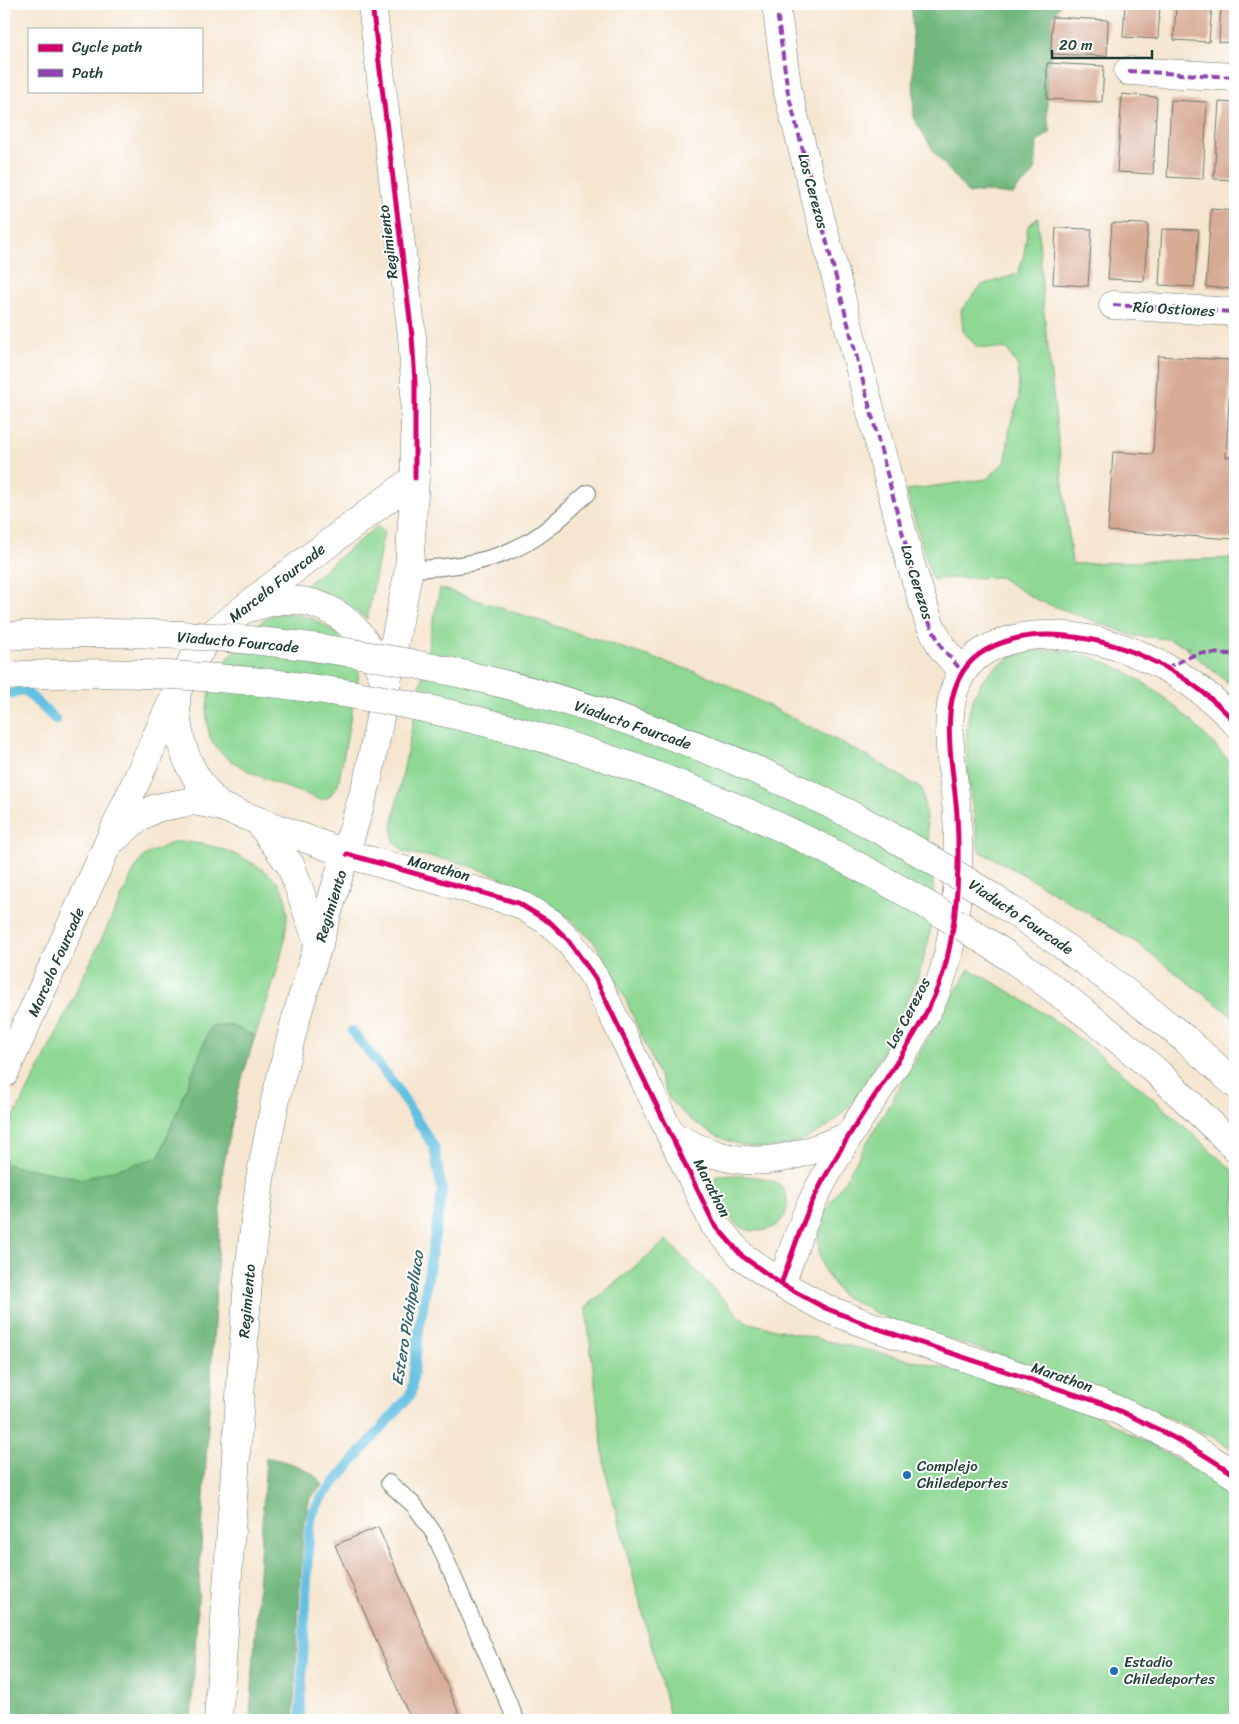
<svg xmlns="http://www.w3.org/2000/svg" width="1239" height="1724" viewBox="0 0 1239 1724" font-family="Sriracha,sans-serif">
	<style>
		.green { fill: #8ed894; stroke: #568a64 }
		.forest { fill: #72b87e; stroke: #487a59 }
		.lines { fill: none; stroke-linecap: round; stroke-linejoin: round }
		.stream { stroke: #63c0e1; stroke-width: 10 }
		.building { fill: #d7aa94 }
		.service-casing { stroke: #6a786b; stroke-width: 18 }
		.minor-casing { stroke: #6a786b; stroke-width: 29 }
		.tertiary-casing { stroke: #6a786b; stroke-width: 29 }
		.secondary-casing { stroke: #6a786b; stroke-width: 29 }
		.primary-casing { stroke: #6a786b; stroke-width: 29 }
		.service { stroke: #fff; stroke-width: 16 }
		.minor { stroke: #fff; stroke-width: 28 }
		.tertiary { stroke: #fff; stroke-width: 28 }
		.secondary { stroke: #fff; stroke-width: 28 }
		.primary { stroke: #fff; stroke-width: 28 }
		.primary-bridge-casing { stroke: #6a786b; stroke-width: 29; stroke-linecap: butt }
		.primary-bridge { stroke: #fff; stroke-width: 28 }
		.quiet { stroke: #8e44ad; stroke-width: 4; stroke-dasharray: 8 4; stroke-linecap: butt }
		.cycleway-casing { stroke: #fff; stroke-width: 8 }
		.cycleway { stroke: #d6006c; stroke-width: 5 }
		.poi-dot { fill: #1f6fb2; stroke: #fff; stroke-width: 2 }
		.labels { text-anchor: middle; stroke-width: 4; stroke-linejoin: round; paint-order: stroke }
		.street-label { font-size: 15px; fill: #1f3d34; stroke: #fff }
		.poi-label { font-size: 15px; fill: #1f3d34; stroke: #fff; text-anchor: start }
		.water-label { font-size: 16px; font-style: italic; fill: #336468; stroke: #fff }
	</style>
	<rect width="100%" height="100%" fill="#fff"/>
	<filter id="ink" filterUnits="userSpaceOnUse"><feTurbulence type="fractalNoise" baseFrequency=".02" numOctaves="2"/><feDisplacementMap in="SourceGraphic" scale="10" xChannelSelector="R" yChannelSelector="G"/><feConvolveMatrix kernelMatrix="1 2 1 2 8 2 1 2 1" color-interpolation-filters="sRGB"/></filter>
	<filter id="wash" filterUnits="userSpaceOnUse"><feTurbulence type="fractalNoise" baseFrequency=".0096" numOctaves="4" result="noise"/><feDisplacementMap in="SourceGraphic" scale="20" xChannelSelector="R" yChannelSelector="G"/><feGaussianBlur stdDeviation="1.12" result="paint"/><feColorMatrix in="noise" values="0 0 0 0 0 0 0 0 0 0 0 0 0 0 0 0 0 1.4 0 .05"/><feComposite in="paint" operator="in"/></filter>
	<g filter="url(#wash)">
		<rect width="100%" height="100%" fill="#f6e6d0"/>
		<path class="green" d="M1038,218L1043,304L1072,564L1235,558V688L1185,648H1191L1168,639L1134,636L1037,600L999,577L932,579L906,490L987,479L1006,460L1010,425L1019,399L1018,367L1007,349L977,347L963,331L961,310L982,285L1018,274L1024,254L1028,226Z
			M377,526L384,532L367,619L338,599L301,589Z
			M440,588L714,678L871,758L922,789C927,831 938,878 932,921C926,963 912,993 893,1031C877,1061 860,1100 833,1122C777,1167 713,1148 669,1099L622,991L595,943L562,912L528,891L493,874L457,862L404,852L394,842L392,827Z
			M292,614L312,618L335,632L345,644L357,666L359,673L338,785L329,797L321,800C290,788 238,773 216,747C209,739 208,729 207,719C205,685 225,660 247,636C254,629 261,620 270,616C277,613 285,614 292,614Z
			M1038,650C1119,646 1186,711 1235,768V1014L1232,1016L1137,943L1028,877L979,851C970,780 936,666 1038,650Z
			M174,842C199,841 224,848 247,860C260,868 274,875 282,889C300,918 266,1005 255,1036L232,1026H211L159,1157L83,1179L4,1164V1135L42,1063L135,869L145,855Z
			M969,969C1066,1018 1156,1099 1235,1173V1451L1215,1438L1101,1389L888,1319L841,1295L824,1270L819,1255L818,1230L825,1210L842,1185Z
			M724,1175C741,1176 761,1175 777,1183C782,1185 784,1190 786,1195C796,1232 742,1246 725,1210C720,1198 715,1190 715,1177Z
			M667,1240L745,1322L963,1372L1098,1416L1217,1481L1235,1501V1720H671L605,1470L586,1307Z"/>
		<path class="forest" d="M912,4H1061L1052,17L1051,54L1047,68V116L1051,132L1037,142C1036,154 1038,171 1028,180C1022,185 1017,186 1014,194H1000L986,191L969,194L935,153L914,119Z
			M211,1026H232L255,1036L238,1092L223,1168L191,1720H4V1164L83,1179L159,1157Z
			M266,1457C287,1462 309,1466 323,1485L310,1498L303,1526L293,1720H250Z"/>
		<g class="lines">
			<path class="stream" d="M14,680L56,720
				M4,696L25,689
				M300,1720L309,1536L312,1514L322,1497L411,1394L419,1330L442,1192L434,1147L394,1084L352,1031"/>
		</g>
		<g id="blocks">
			<path class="building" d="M1125,4H1160L1158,39L1123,37Z
				M1176,4H1212L1209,42L1174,40Z
				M1221,4H1235V43L1219,42Z
				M1052,17L1108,20L1107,56L1051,54Z
				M1047,63L1104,66L1102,102L1047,99Z
				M1122,94L1157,97L1153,174L1117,172Z
				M1171,100L1207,102L1203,179L1167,177Z
				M1219,102L1235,103V180L1214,179Z
				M1211,209L1235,211V289L1206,287Z
				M1112,223L1148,224L1144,281L1108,279Z
				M1056,228L1092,229L1088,286L1053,284Z
				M1162,229L1199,230L1194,287L1159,285Z
				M1158,356L1231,360L1226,457H1235V539L1108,531L1113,452L1153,454Z
				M378,1527L462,1720H411L335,1545Z"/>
		</g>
	</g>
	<g filter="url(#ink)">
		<use href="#blocks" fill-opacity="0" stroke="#6a786b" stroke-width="1"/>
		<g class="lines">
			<g class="service-casing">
				<path id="service" d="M409,569C450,568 492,563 528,542C549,531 570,508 588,493
					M389,1483L415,1506L435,1535L516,1720"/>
			</g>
			<g class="minor-casing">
				<path id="minor" d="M776,4L788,93L910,562L929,622L942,648L961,670
					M1128,71L1235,77
					M1113,305L1235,312"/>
			</g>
			<g class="tertiary-casing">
				<path id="tertiary" d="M347,854L518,903L551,923L569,941L595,978L714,1224L742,1256L781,1284L825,1308L876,1328L1104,1404C1150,1424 1193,1446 1235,1475
					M670,1134C739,1173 778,1165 849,1136
					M781,1284C790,1260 798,1235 808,1211C819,1185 835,1159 850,1134C880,1085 928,1024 944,970C958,920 960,867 957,815C954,763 930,681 986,650C1011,636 1037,633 1066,636C1130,642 1192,675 1235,722"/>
			</g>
			<g class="secondary-casing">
				<path id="secondary" d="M249,608C261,605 274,600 286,600C334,599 366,632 382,675
					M176,697C175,739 189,776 219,806
					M258,821L291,866L319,945
					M115,838L136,819L156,808L194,801L219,806L347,854
					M4,1074L176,693L192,661L211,635L271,587L415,478
					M218,1720L248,1280L260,1179L276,1097L296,1018L368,779L409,569L415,478V382L412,336L372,4"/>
			</g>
			<g class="primary-casing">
				<path id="primary" d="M1185,1039L1235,1084
					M1157,1072L1235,1147"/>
			</g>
			<use href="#service" class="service"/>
			<use href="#minor" class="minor"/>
			<use href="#tertiary" class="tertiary"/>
			<use href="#secondary" class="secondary"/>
			<use href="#primary" class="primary"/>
			<g class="primary-bridge-casing">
				<path id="primary-bridge" d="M4,636C307,617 623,689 889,835C995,894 1092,963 1185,1039
					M4,676C353,655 701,755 993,946C1051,984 1104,1027 1157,1072"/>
			</g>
			<use href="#primary-bridge" class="primary-bridge"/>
			<path class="quiet" d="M776,4L788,93L910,562L929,622L942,648L961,670
				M1128,71L1235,77
				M1113,305L1235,312
				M1166,668L1198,653L1235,654"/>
			<g class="cycleway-casing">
				<path id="cycleway" d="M372,4L412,336L415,382V478
					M347,854L518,903L551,923L569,941L595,978L714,1224L742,1256L781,1284L825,1308L876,1328L1104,1404C1150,1424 1193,1446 1235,1475
					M781,1284C790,1260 798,1235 808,1211C819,1185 835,1159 850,1134C880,1085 928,1024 944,970C958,920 960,867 957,815C954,763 930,681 986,650C1011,636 1037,633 1066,636C1130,642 1192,675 1235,722"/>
			</g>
			<use href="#cycleway" class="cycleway"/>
		</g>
	</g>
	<g class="poi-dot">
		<circle cx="907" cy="1475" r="5"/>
		<circle cx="1114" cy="1671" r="5"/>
	</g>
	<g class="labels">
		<g class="street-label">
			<text transform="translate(813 191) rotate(75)" y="5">Los Cerezos</text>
			<text transform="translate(388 242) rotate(-97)" y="5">Regimiento</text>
			<text transform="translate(1174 309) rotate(3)" y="5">Río Ostiones</text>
			<text transform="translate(917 582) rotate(73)" y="5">Los Cerezos</text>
			<text transform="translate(277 583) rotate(-38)" y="5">Marcelo Fourcade</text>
			<text transform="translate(238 642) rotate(5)" y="5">Viaducto Fourcade</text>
			<text transform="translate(633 725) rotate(19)" y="5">Viaducto Fourcade</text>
			<text transform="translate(439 868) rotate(15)" y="5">Marathon</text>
			<text transform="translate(331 906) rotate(-73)" y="5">Regimiento</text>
			<text transform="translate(1021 917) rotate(34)" y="5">Viaducto Fourcade</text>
			<text transform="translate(56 962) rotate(-66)" y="5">Marcelo Fourcade</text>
			<text transform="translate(908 1013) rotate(-62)" y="5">Los Cerezos</text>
			<text transform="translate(712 1188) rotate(63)" y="5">Marathon</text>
			<text transform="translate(247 1301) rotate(-85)" y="5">Regimiento</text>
			<text transform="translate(1062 1377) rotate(19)" y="5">Marathon</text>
		</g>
		<g class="poi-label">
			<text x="917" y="1471">Complejo<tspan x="917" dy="17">Chiledeportes</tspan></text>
			<text x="1124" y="1667">Estadio<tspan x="1124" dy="17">Chiledeportes</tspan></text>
		</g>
		<g class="water-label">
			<text transform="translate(407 1318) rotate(-81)" y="6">Estero Pichipelluco</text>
		</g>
	</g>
	<rect width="1239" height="1724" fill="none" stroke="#fff" stroke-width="20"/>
	<rect x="28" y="28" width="175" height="65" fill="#ffffff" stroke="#a5b1ae"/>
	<rect x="38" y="44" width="25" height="8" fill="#d6006c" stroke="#a5b1ae"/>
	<text x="72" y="52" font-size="15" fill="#1f3d34">Cycle path</text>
	<rect x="38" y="69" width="25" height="8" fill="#8e44ad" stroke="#a5b1ae"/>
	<text x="72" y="78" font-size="15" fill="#1f3d34">Path</text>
	<path d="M1052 50v8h100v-8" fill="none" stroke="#1f3d34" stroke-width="2.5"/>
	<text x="1059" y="50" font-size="15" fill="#1f3d34" stroke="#ffffff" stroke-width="4" paint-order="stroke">20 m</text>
</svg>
